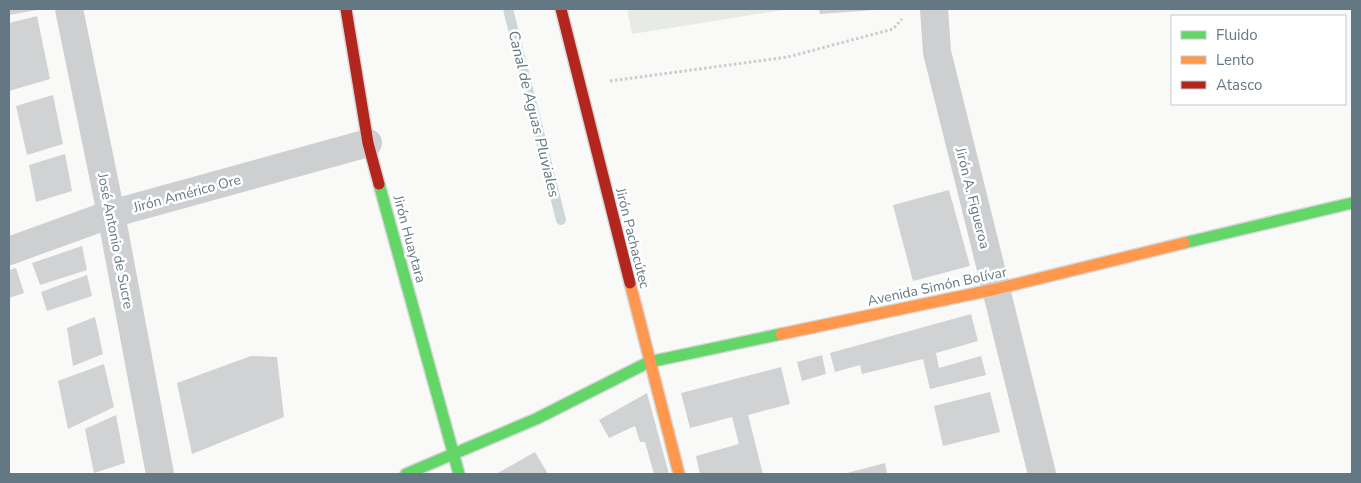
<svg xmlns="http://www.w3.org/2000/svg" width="1361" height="483" viewBox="0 0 1361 483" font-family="'Nunito Sans',sans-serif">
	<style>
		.green { fill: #e8ebe5 }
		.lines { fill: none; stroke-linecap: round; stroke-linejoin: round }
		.stream { stroke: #cdd7d8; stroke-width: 10 }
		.building { fill: #d0d2d3 }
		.fast-casing { stroke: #d6d7d7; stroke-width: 14 }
		.slow-casing { stroke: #d6d7d7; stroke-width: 14 }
		.jam-casing { stroke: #d6d7d7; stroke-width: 14 }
		.path { stroke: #cbcccd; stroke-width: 3; stroke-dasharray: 2.5 2.5; stroke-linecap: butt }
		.street { stroke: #cecfd0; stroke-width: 28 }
		.fast { stroke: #63d668; stroke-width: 11 }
		.slow { stroke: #ff974d; stroke-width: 11 }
		.jam { stroke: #b3261e; stroke-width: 11 }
		.labels { text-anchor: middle; stroke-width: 5; stroke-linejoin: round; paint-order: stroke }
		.street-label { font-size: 14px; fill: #647883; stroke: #fff }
		.water-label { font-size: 15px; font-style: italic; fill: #5f777d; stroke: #fff }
	</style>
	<rect width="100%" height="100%" fill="#f9f9f8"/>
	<path class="green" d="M627,9H782L783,10L632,34Z"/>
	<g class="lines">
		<path class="stream" d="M508,9L561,220"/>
	</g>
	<path class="building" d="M9,9H37V10L9,15Z
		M819,9H874V10L820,14Z
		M37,16L50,79L9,91V23Z
		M53,95L63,144L27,155L16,106Z
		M65,154L72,191L36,202L29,165Z
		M949,190L970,266L913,281L893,205Z
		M82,246L87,270L40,285L32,263Z
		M16,268L24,293L9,298V270Z
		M87,275L92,296L47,311L41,292Z
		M971,314L978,341L936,353L939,368L981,356L986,375L930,389L923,359L862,374L860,365L835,372L830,353Z
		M95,317L103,354L73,366L67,328Z
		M822,355L826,374L802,381L797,362Z
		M251,356L277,357L284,417L192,454L177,383Z
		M104,364L114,407L68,429L58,381Z
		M781,367L790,404L748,415L763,474H700L696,456L739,444L732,417L690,428L681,393Z
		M990,392L1000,432L943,446L934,406Z
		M647,393L669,474H654L645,442H640L635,426L609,438L599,420Z
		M116,415L125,463L94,473L85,429Z
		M535,452L548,474H496Z
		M885,463L887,474H843Z"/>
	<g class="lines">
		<g class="fast-casing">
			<path id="fast" d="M379,184L459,474
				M1184,243L1352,203
				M406,474L536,419L649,362L781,334"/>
		</g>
		<g class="slow-casing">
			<path id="slow" d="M630,283L679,474
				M781,334L996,289L1184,243"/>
		</g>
		<g class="jam-casing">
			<path id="jam" d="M346,9L368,143L379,184
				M561,9L630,283"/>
		</g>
		<path class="path" d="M610,81L788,57L893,29L902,19"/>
		<path class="street" d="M69,9L111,214L160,474
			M934,9L937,52L1042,474
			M9,251L111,214L368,143"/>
		<use href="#fast" class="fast"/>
		<use href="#slow" class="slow"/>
		<use href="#jam" class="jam"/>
	</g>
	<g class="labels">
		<g class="street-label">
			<text transform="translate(187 193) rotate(-15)" y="5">Jirón Américo Ore</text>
			<text transform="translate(973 198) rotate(76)" y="5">Jirón A. Figueroa</text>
			<text transform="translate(633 238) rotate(76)" y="5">Jirón Pachacútec</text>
			<text transform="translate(410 239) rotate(75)" y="5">Jirón Huaytara</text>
			<text transform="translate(116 241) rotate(79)" y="5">José Antonio de Sucre</text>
			<text transform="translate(937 286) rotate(-12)" y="5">Avenida Simón Bolívar</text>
		</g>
		<g class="water-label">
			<text transform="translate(534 114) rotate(76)" y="5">Canal de Aguas Pluviales</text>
		</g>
	</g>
	<rect width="1361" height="483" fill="none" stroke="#647883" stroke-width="20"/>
	<rect x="1171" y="15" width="175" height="90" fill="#ffffff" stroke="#c1c9cd"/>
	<rect x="1181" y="31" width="25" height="8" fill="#63d668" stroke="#c1c9cd"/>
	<text x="1216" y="40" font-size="15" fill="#647883">Fluido</text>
	<rect x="1181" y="56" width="25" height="8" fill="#ff974d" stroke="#c1c9cd"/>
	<text x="1216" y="65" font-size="15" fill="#647883">Lento</text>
	<rect x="1181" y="81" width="25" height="8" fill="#b3261e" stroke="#c1c9cd"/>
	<text x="1216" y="90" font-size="15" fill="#647883">Atasco</text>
</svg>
